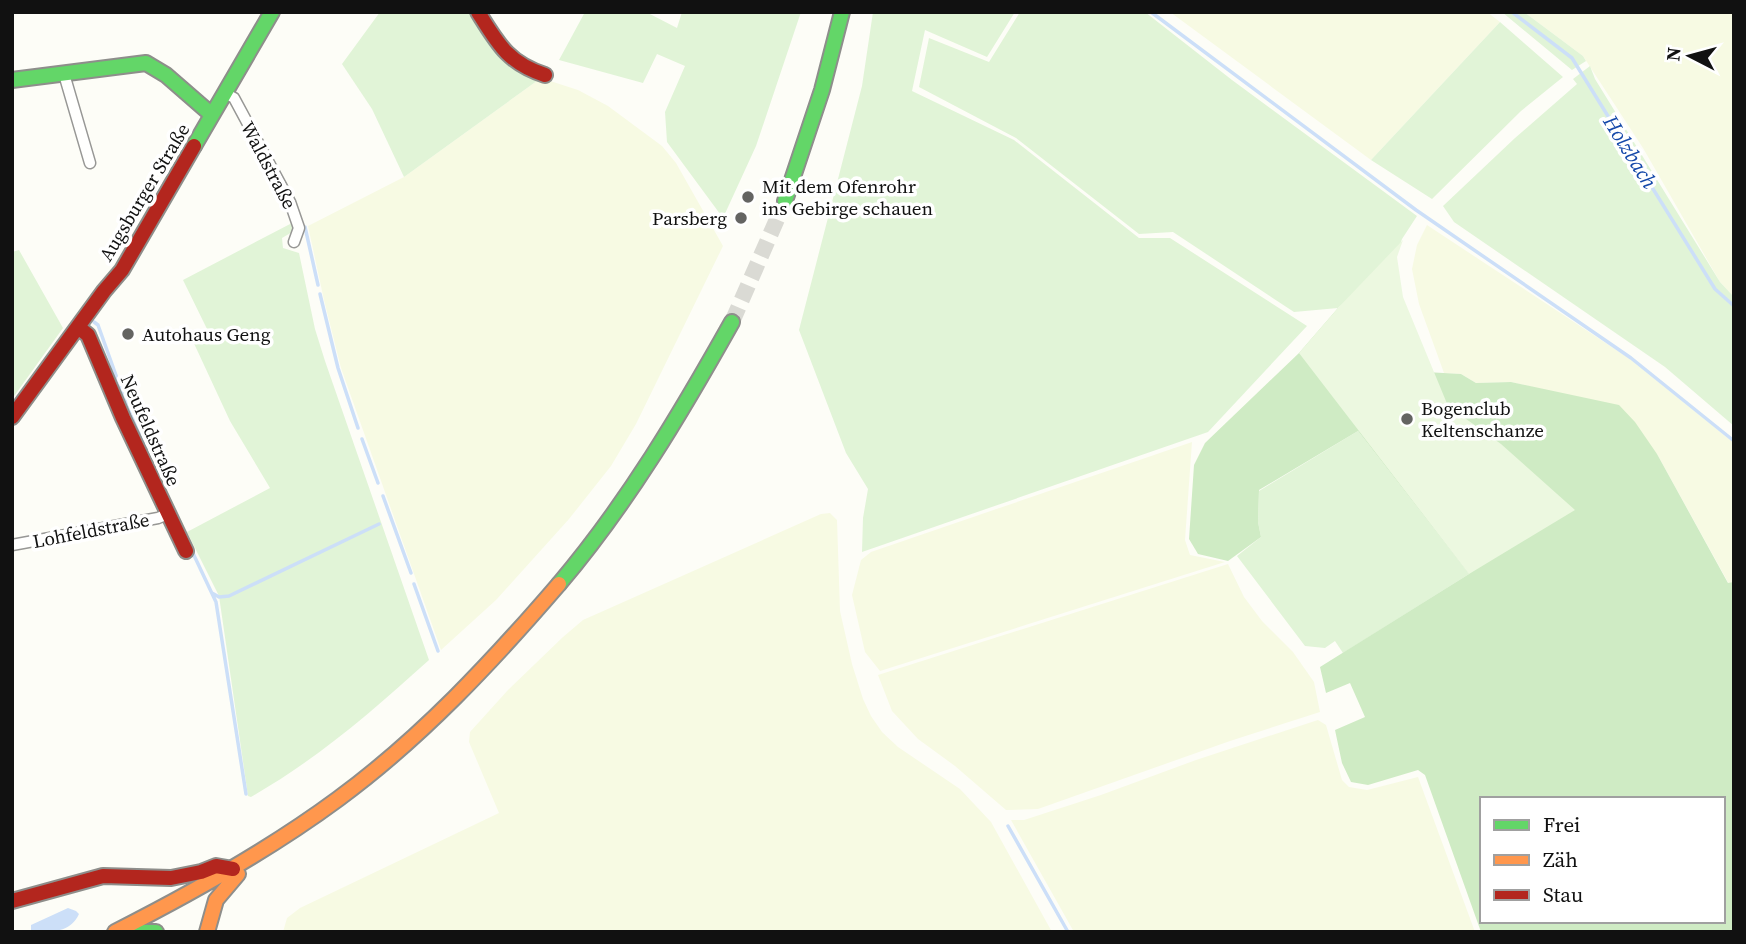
<svg xmlns="http://www.w3.org/2000/svg" width="1746" height="944" viewBox="0 0 1746 944" font-family="'Source Serif 4',serif">
	<style>
		.farmland { fill: #f7fae3 }
		.green { fill: #e1f4d7 }
		.forest { fill: #cfebc4; fill-rule: evenodd }
		.pitch { fill: #ecf8e0 }
		.water { fill: #ccdff8 }
		.lines { fill: none; stroke-linecap: round; stroke-linejoin: round }
		.stream { stroke: #ccdff8; stroke-width: 3.5 }
		.primary-tunnel { stroke: #dadad4; stroke-width: 16; stroke-dasharray: 16 8; stroke-linecap: butt }
		.street-casing { stroke: #979795; stroke-width: 13 }
		.fast-casing { stroke: #8e8e8b; stroke-width: 18 }
		.slow-casing { stroke: #8e8e8b; stroke-width: 18 }
		.jam-casing { stroke: #8e8e8b; stroke-width: 18 }
		.street { stroke: #fffffe; stroke-width: 10 }
		.fast { stroke: #63d668; stroke-width: 14 }
		.slow { stroke: #ff974d; stroke-width: 14 }
		.jam { stroke: #b3261e; stroke-width: 14 }
		.poi-dot { fill: #646462; stroke: #fff; stroke-width: 2.5 }
		.labels { text-anchor: middle; stroke-width: 7; stroke-linejoin: round; paint-order: stroke }
		.street-label { font-size: 19px; fill: #111; stroke: #fff }
		.poi-label { font-size: 19px; fill: #111; stroke: #fff; text-anchor: start }
		.water-label { font-size: 21px; font-style: italic; fill: #1448a9; stroke: #fff }
	</style>
	<rect width="100%" height="100%" fill="#fdfdf7"/>
	<path class="farmland" d="M1170,12H1487L1500,22L1371,160Z
		M1524,12H1734V297L1720,282L1643,148L1583,56Z
		M541,78L578,90L608,106L662,146L676,163L723,246L636,424L611,466L569,519L496,600L441,650L341,368L324,300L308,226L404,177Z
		M1427,225L1630,359L1734,443V582L1729,584L1657,454L1557,393L1511,382L1476,383L1461,374L1444,373L1419,304L1412,269L1417,245Z
		M1192,442L1185,540L1190,555L1225,562L880,671L865,652L852,595L861,560L871,552Z
		M830,513L837,520L840,611L852,664L863,699L871,716L882,732L898,747L960,789L991,822L1052,932H283L287,918L300,908L499,813L469,742L470,732L508,690L563,637L583,620L821,514Z
		M1228,564L1244,597L1262,621L1293,652L1314,682L1320,712L1230,741L1038,809L1006,810L955,766L918,739L892,711L878,675Z
		M1318,720L1326,725L1342,780L1349,787L1367,790L1418,777L1475,932H1074L1011,820H1024L1101,795L1196,760Z"/>
	<path class="green" d="M380,12H471L506,61L541,78L404,177L372,109L342,64Z
		M585,12H646L677,28L682,12H801L756,146L723,218L667,142L665,112L685,66L657,54L643,83L559,60Z
		M873,12H1015L987,57L925,30L912,91L1014,140L1139,238H1170L1307,326L1208,432L862,552L863,518L868,489L846,453L799,330L862,86Z
		M1020,12H1145L1232,80L1417,216L1402,239L1396,257L1338,308L1294,312L1173,232L1139,234L1016,138L919,87L929,38L989,62Z
		M1502,12H1524L1583,56L1586,61L1572,70Z
		M1500,22L1563,77L1521,111L1432,199L1371,160Z
		M1590,66L1595,79L1720,282L1734,297V426L1665,367L1454,222L1443,206L1515,138L1577,84L1573,79Z
		M292,223L299,228L282,238L283,248L299,253L315,329L325,361L429,660C370,713 320,757 251,797L248,796L219,596L187,532L270,488L230,421L191,337L207,329L183,280Z
		M19,250L63,328L12,399V252Z
		M1358,431L1469,574L1343,653L1335,641L1325,648L1305,646L1237,556L1261,537L1258,522L1259,491Z"/>
	<path class="forest" d="M1338,308L1408,371L1461,374L1476,383L1511,382L1619,405L1635,422L1657,454L1728,583L1734,582V932H1481L1425,775L1418,770L1368,785L1351,782L1342,763L1335,730L1365,717L1350,683L1326,693L1320,667L1469,574L1358,431L1259,490L1258,522L1261,537L1228,561L1198,554L1189,539L1194,465L1205,443L1299,353ZM1482,799H1723V921H1482Z"/>
	<path class="pitch" d="M1403,240L1397,257L1403,297L1448,406L1501,444L1575,510L1469,574L1299,353L1338,308Z"/>
	<path class="water" d="M68,908L76,911L79,914C70,934 49,932 31,932V925Z"/>
	<g class="lines">
		<path class="stream" d="M1151,12L1416,210L1631,358L1734,441
			M1512,12L1572,58L1715,289L1734,306
			M305,227L318,285
			M320,294L338,368L358,428
			M94,322L98,325L128,409L160,481
			M362,439L378,483
			M383,496L411,573
			M191,549L216,602L246,794
			M414,584L438,651
			M212,593L219,597L229,596L379,524
			M1008,826L1068,932"/>
		<path class="primary-tunnel" d="M732,322L785,201"/>
		<g class="street-casing">
			<path id="street" d="M64,74L90,163
				M225,93L234,98L290,202L299,228L294,242
				M12,545L158,518L168,514"/>
		</g>
		<g class="fast-casing">
			<path id="fast" d="M12,80L146,63L166,75L212,115
				M194,146L272,12
				M785,201L822,90L842,12
				M559,584C627,504 681,413 732,322
				M138,932H156"/>
		</g>
		<g class="slow-casing">
			<path id="slow" d="M115,932C192,893 269,850 338,799C421,738 492,662 559,584
				M207,932L216,900L238,874"/>
		</g>
		<g class="jam-casing">
			<path id="jam" d="M478,12C498,44 508,63 545,75
				M78,327L88,335L123,418L186,551
				M12,417L104,291L122,270L194,146
				M12,901L103,876L171,878L201,872L216,866L233,869"/>
		</g>
		<use href="#street" class="street"/>
		<use href="#fast" class="fast"/>
		<use href="#slow" class="slow"/>
		<use href="#jam" class="jam"/>
	</g>
	<g class="poi-dot">
		<circle cx="748" cy="197" r="7"/>
		<circle cx="741" cy="218" r="7"/>
		<circle cx="128" cy="334" r="7"/>
		<circle cx="1407" cy="419" r="7"/>
	</g>
	<g class="labels">
		<g class="street-label">
			<text transform="translate(269 165) rotate(62)" y="7">Waldstraße</text>
			<text transform="translate(144 192) rotate(-59)" y="7">Augsburger Straße</text>
			<text transform="translate(151 430) rotate(66)" y="7">Neufeldstraße</text>
			<text transform="translate(91 530) rotate(-11)" y="7">Lohfeldstraße</text>
		</g>
		<g class="poi-label">
			<text x="762" y="193">Mit dem Ofenrohr<tspan x="762" dy="22">ins Gebirge schauen</tspan></text>
			<text x="727" y="225" text-anchor="end">Parsberg</text>
			<text x="142" y="341">Autohaus Geng</text>
			<text x="1421" y="415">Bogenclub<tspan x="1421" dy="22">Keltenschanze</tspan></text>
		</g>
		<g class="water-label">
			<text transform="translate(1630 152) rotate(58)" y="7">Holzbach</text>
		</g>
	</g>
	<rect width="1746" height="944" fill="none" stroke="#111111" stroke-width="28"/>
	<rect x="1480" y="797" width="245" height="126" fill="#ffffff" stroke="#a0a0a0" stroke-width="2"/>
	<rect x="1494" y="820" width="35" height="10" fill="#63d668" stroke="#a0a0a0" stroke-width="2"/>
	<text x="1543" y="832" font-size="21" fill="#111111">Frei</text>
	<rect x="1494" y="855" width="35" height="10" fill="#ff974d" stroke="#a0a0a0" stroke-width="2"/>
	<text x="1543" y="867" font-size="21" fill="#111111">Zäh</text>
	<rect x="1494" y="890" width="35" height="10" fill="#b3261e" stroke="#a0a0a0" stroke-width="2"/>
	<text x="1543" y="902" font-size="21" fill="#111111">Stau</text>
	<g transform="translate(1690 56) rotate(276)" stroke="#ffffff" stroke-width="5" paint-order="stroke">
	<path d="M0-5L12 26L0 18L-12 26Z" fill="#111111"/>
	<text y="-10" font-size="19" font-weight="bold" text-anchor="middle" fill="#111111">N</text>
	</g>
</svg>
